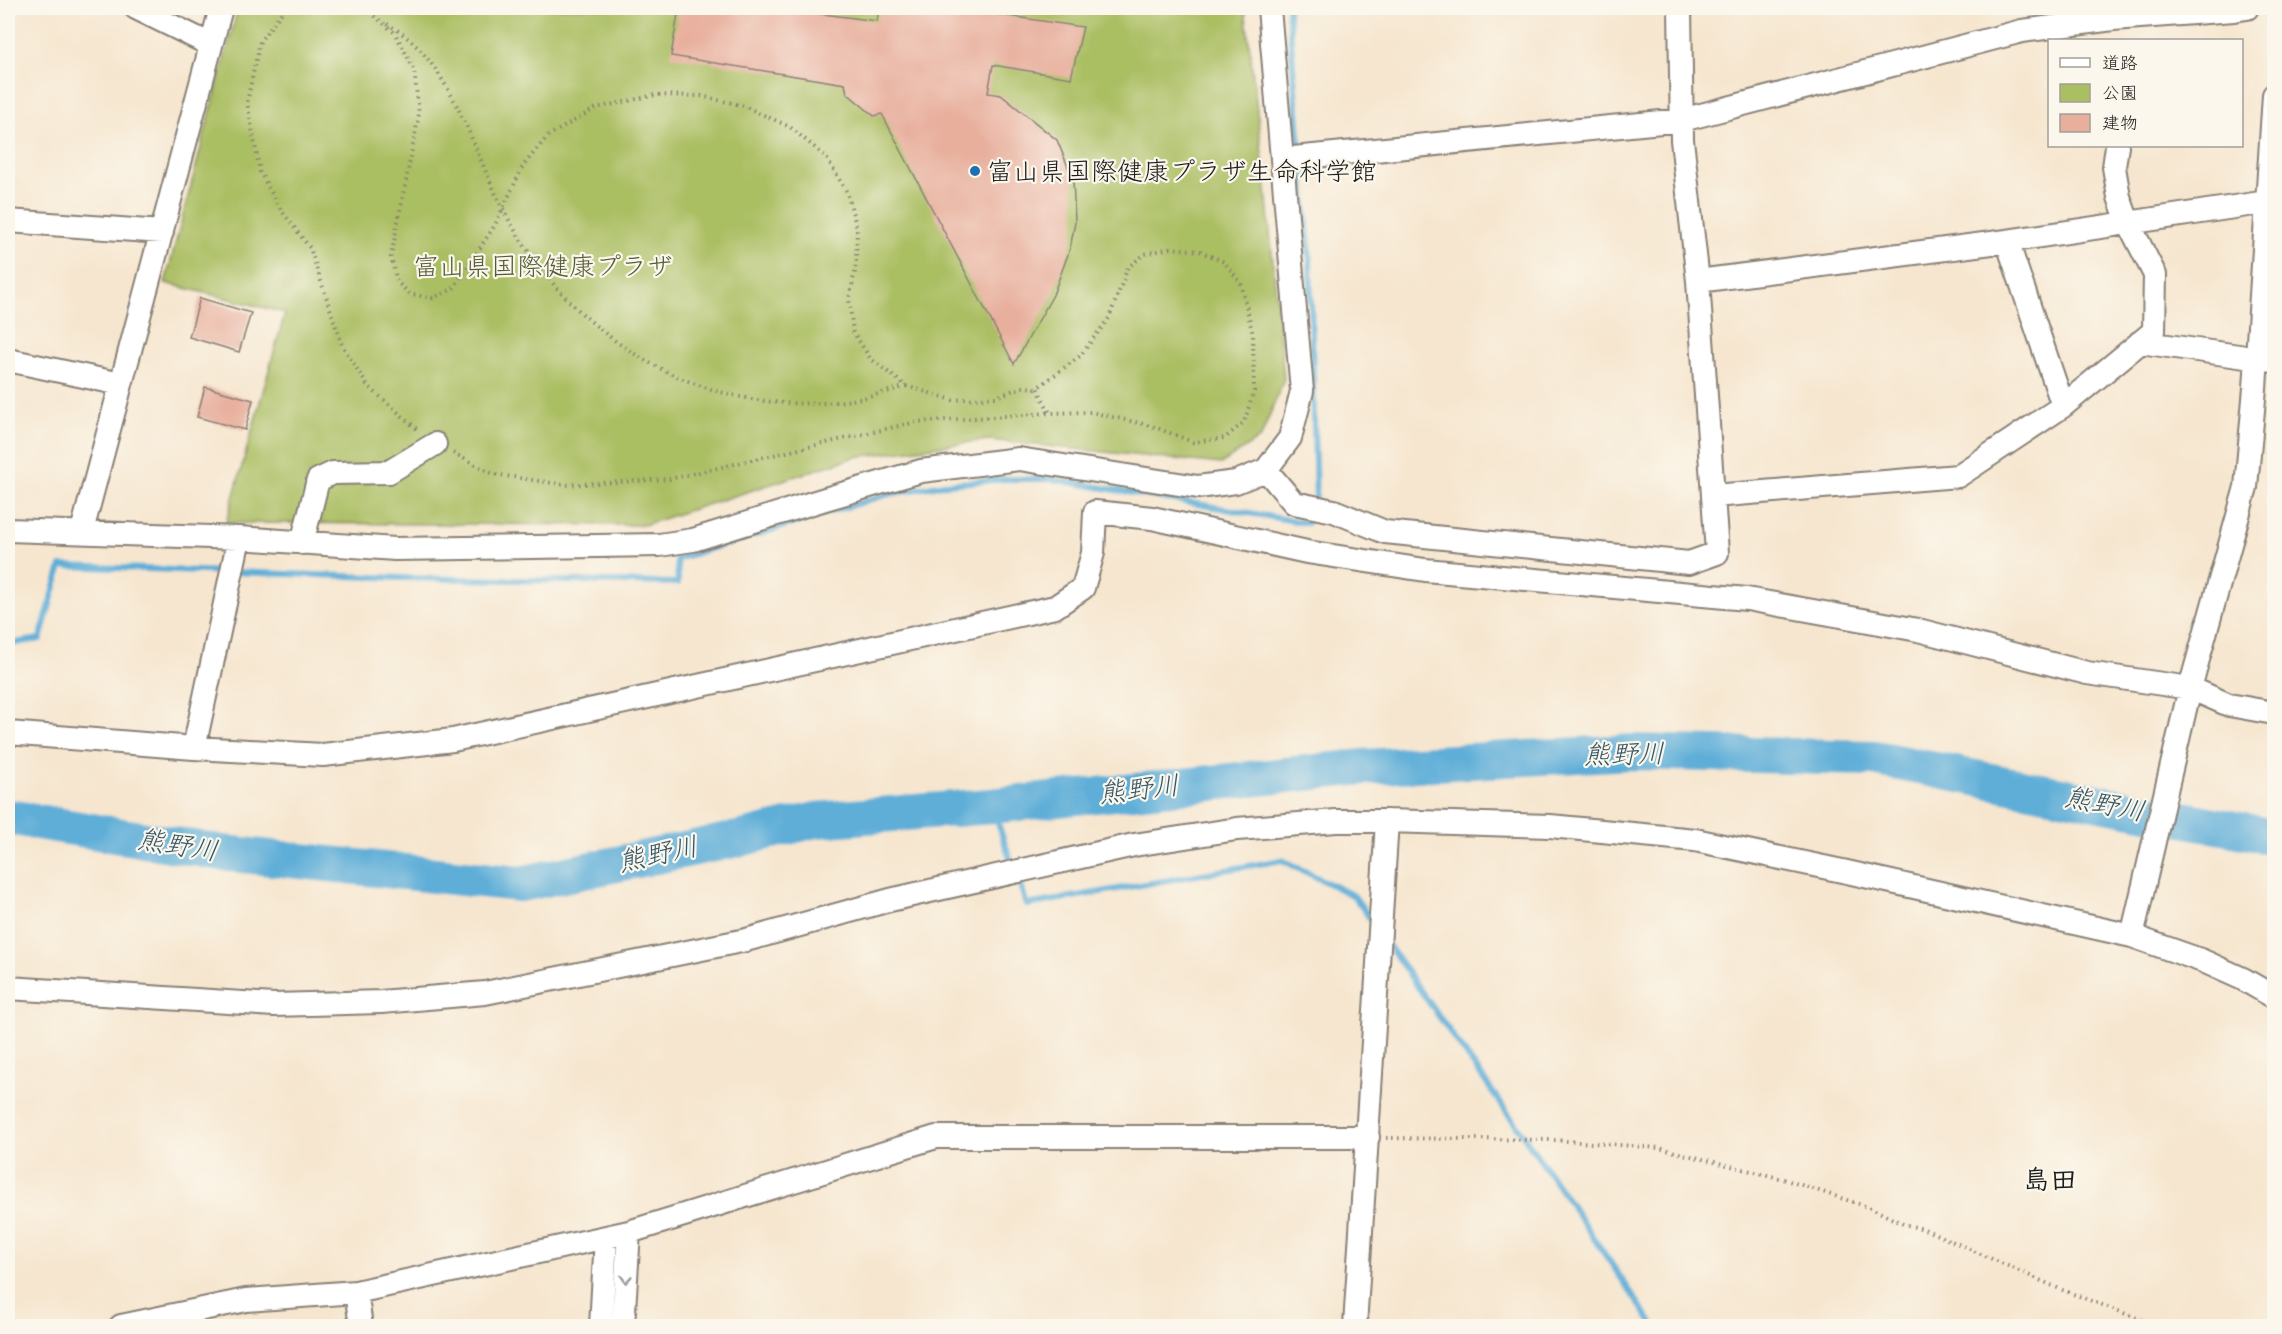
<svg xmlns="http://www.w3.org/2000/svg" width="2282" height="1334" viewBox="0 0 2282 1334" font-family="'Indie Flower','Klee One',sans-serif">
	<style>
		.green { fill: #aabe62; stroke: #636d3f; stroke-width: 1.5 }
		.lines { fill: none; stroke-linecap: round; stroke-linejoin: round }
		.stream { stroke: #5eaed8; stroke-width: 6 }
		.river { stroke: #5eaed8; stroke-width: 36 }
		.building { fill: #e8af9d }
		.minor-casing { stroke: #898176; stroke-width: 26 }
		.path { stroke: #898176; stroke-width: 4; stroke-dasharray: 1.5 4.5; stroke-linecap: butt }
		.minor { stroke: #fff; stroke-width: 22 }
		.oneway { stroke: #999 }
		.poi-dot { fill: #1f6fb2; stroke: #fbf7ec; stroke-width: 2 }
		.labels { text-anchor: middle; stroke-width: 4.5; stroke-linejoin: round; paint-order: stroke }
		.poi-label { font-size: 26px; fill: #1c1c1c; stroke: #fbf7ec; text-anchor: start }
		.park-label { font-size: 26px; fill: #555d38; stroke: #fbf7ec }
		.water-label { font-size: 27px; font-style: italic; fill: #365667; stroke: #fbf7ec }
		.neighbourhood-label { font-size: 27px; font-weight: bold; fill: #1c1c1c; stroke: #fbf7ec }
	</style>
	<rect width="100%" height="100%" fill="#fbf7ec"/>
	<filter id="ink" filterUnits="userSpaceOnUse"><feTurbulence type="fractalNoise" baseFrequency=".0167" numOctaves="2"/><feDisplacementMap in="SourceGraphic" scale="12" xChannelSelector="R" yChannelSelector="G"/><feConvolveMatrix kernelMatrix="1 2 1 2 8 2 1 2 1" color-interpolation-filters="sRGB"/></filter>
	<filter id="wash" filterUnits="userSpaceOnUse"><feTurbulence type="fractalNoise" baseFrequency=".008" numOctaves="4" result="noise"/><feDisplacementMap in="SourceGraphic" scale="24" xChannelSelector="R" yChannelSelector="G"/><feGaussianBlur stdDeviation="1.35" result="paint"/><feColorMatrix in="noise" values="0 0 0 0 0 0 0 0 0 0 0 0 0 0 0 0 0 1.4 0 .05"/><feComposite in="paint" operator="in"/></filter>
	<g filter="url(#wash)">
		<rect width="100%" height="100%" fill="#f6e6cf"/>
		<path class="green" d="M238,8H1245L1265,179L1284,379L1261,437L1221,464L988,440L855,457L644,525L226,523L285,313L165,283Z"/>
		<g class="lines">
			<path class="stream" d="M1288,8L1310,260L1316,504
				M8,644L40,639L61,566L404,578L678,583L677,559L889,494L945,484L1006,479H1052L1307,523L1314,514
				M992,806L1013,867
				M1017,877L1027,905L1282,860L1354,896L1374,924
				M1386,942L1514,1122L1654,1326"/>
			<path class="river" d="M8,817L223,853L520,884L743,838L816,820L992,806L1363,767L1632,752L1874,758L2274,837"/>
		</g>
		<g id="blocks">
			<path class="building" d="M679,8H792V10L877,21L879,8H954L1083,27L1071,78L993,65L988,93L1001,95L1057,140L1073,179L1075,222L1070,249L1053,295L1014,364L882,114L874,116L847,93L845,84L671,56Z
				M200,298L251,313L239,352L189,337Z
				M205,387L253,400L245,430L197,417Z"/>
		</g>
	</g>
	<g filter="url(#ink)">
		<use href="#blocks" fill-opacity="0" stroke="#898176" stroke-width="1.5"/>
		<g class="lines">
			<g class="minor-casing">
				<path id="minor" d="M136,8L211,45
					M1283,159L1682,120L2022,31L2113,19L2234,10L2247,8
					M8,221L162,232
					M1698,281L2007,241L2274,201
					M2140,342L2274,361
					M8,360L121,384
					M2063,406L2154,331L2155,275L2128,222L2119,197L2114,167L2117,146
					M1266,470L1294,503L1334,511L1385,532L1689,563L1717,553L1698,281L1682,140L1680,8
					M1713,496L1958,476L2063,406L2007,241
					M8,530L239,538L395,549L659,545L693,540L825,499L921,471L1019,459L1198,487L1236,482L1266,470L1290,438L1302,391L1269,8
					M82,531L221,8
					M302,543L318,480L333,473L389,472L435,444
					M8,733L194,748L323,755L453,740L1055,607L1083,588L1093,553L1095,512L1152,518L1307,552L1425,570L1747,599L1918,630L2087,673L2190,688L2229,705L2274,713
					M194,748L239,538
					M2132,936L2190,688L2246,487L2255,388L2274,95
					M8,988L274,1005L381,1002L485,993L746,940L890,900L1134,845L1237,829L1336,821H1387L1550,826L1695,840L1847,872L2132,936L2203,961L2243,979L2274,997
					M356,1292L361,1326
					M121,1326L246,1300L356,1292L629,1232L936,1137H1368
					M601,1326L606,1237
					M623,1326L629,1232
					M1355,1326L1387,821"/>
			</g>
			<path class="path" d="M285,8L260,41L247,102L260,172L281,210L310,248L342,345L367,385L419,431
				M365,8L395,33L414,69L419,114L391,257L397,282L410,294L433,298L453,289L495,225L523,166L548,136L596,108L655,95L701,96L744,106L790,127L826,157L847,192L857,229L856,266L849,299L853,332L870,358L906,386L953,400L996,397L1022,387L1037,388
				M387,24C449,57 471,145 501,205C564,331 692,416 835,402C860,400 883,393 906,386
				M1170,248L1200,251L1224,262L1241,283L1253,335L1254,391L1244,422L1225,438L1193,442L1152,426L1091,412L1050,413L1037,388L1080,356L1109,318L1128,267L1145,254Z
				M453,453L493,474L566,485L670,479L916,422L1050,413
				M1386,1138L1553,1140L1659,1148L1783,1179L1871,1208L1903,1224L1924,1229L2060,1289L2158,1326"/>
			<use href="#minor" class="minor"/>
		</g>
		<defs><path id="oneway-chevron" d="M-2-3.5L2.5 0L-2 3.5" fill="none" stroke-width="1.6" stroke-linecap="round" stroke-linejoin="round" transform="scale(1.5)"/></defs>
		<use class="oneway" href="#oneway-chevron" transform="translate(626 1279) rotate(94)"/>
	</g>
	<circle class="poi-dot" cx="975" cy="171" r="6"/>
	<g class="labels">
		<g class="poi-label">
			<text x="987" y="180">富山県国際健康プラザ生命科学館</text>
		</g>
		<g class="park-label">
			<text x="543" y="275">富山県国際健康プラザ</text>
		</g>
		<g class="water-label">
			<text transform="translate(1624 754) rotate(-1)" y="9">熊野川</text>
			<text transform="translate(1139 789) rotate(-6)" y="9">熊野川</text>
			<text transform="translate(2105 804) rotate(11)" y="9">熊野川</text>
			<text transform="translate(178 845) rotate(9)" y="9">熊野川</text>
			<text transform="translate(658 854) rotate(-12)" y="9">熊野川</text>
		</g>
		<g class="neighbourhood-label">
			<text x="2050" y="1189">島田</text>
		</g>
	</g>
	<rect width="2282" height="1334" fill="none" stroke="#fbf7ec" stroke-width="30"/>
	<rect x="2048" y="39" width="195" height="108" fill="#fbf7ec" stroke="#a29f99" stroke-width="1.5"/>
	<rect x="2060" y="58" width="30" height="9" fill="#ffffff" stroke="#a29f99" stroke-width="1.5"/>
	<text x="2102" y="69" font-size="18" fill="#1c1c1c">道路</text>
	<rect x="2060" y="84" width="30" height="18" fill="#aabe62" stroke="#a29f99" stroke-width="1.5"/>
	<text x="2102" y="99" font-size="18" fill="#1c1c1c">公園</text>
	<rect x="2060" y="114" width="30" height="18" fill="#e8af9d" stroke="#a29f99" stroke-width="1.5"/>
	<text x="2102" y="129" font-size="18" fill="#1c1c1c">建物</text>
</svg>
